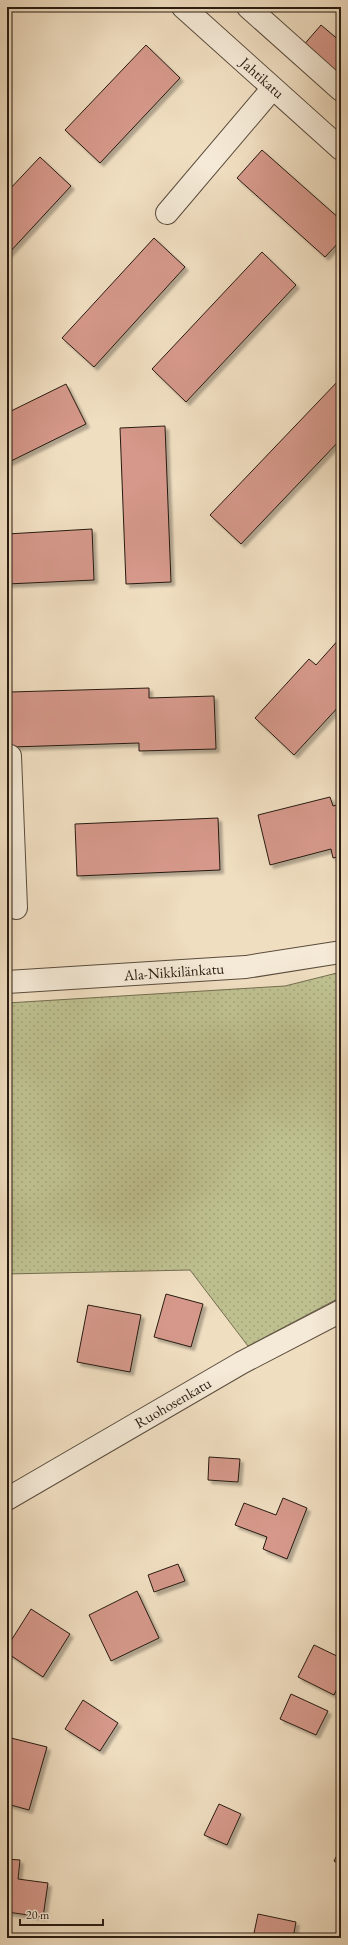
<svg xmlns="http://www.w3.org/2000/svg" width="348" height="1945" viewBox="0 0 348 1945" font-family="'EB Garamond',serif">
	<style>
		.green { fill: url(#green-dots); stroke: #736e50 }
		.building { fill: #d5988a; stroke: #281b11; filter: url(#shadow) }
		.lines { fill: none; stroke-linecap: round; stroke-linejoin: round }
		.minor-casing { stroke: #5a4c3d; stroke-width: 24 }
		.minor { stroke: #f5ead7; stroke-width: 22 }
		.labels { text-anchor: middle; stroke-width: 3.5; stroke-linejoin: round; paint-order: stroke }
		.street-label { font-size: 15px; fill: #281b11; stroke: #f5ead7 }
	</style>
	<defs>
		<pattern id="green-dots" width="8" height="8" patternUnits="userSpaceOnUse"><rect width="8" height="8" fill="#bec090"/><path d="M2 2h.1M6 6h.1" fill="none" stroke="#a3a47b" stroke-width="1.8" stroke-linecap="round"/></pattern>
		<filter id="shadow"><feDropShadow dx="3.5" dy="3.5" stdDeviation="1" flood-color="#0004"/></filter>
	</defs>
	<rect width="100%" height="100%" fill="#f0dec1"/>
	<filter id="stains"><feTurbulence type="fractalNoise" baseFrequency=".005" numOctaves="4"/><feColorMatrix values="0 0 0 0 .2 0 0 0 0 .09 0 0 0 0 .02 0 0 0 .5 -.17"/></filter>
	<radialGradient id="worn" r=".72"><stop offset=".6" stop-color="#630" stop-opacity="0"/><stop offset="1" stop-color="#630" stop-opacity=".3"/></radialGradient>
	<path class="green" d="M341,972V1297L248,1346L190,1270L7,1274V1003L285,986Z"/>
	<path class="building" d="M321,25L341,42V82L301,48Z
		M146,45L180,78L100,163L65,130Z
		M262,150L341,220V240L325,257L237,178Z
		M40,157L71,186L7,255V192Z
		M154,238L185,267L94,367L62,338Z
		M262,252L296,285L186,402L152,369Z
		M339,380L341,382V439L241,544L210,515Z
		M66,384L86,424L7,463V413Z
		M165,426L171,582L126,584L120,428Z
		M92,529L94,580L7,584V534Z
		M341,637V704L294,755L255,718L309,659L316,665Z
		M149,688V698L214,696L216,749L139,751V743L11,747L10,692Z
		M330,797L333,806L341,804V856L333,858L331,849L270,865L258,815Z
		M218,818L220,870L77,876L75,824Z
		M166,1294L203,1304L191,1347L154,1337Z
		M88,1305L141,1315L130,1372L77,1362Z
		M209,1457L240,1459L238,1482L208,1480Z
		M283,1498L307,1508L287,1559L263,1549L267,1537L235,1525L244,1503L276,1515Z
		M178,1564L185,1581L154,1592L148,1575Z
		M137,1591L159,1638L111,1661L89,1615Z
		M31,1609L70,1634L43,1677L7,1653V1647Z
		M314,1645L341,1658V1680L334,1695L298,1677Z
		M291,1694L328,1711L316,1735L280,1719Z
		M83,1700L118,1723L100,1751L65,1729Z
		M7,1737L47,1747L29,1810L7,1804Z
		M219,1804L241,1814L227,1845L204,1835Z
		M341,1848V1865L334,1861Z
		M7,1859L20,1860L18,1879L48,1883L43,1917L7,1912Z
		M258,1914L296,1922L293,1938H253Z"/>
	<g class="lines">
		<g class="minor-casing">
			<path id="minor" d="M183,7L341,149
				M248,7L341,90
				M167,213L273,88
				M10,756L16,908
				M7,982L246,967L341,952
				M7,1499L241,1363L341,1311"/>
		</g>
		<use href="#minor" class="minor"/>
	</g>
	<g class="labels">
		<g class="street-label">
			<text transform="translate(262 78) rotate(42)" y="5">Jahtikatu</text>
			<text transform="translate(174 972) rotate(-4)" y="5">Ala-Nikkilänkatu</text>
			<text transform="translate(173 1403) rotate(-30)" y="5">Ruohosenkatu</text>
		</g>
	</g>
	<rect width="348" height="1945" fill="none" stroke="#f0dec1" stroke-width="24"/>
	<rect x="8" y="8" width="332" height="1929" fill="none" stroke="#281b11" stroke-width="2"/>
	<rect x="12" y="12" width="324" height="1921" fill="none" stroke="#281b11"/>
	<path d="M20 1919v6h83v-6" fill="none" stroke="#281b11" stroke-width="2"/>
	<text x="26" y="1919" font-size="12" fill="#281b11" stroke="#f5ead7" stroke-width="3" paint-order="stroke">20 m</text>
	<rect width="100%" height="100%" filter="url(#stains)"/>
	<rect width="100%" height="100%" fill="url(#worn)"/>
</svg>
